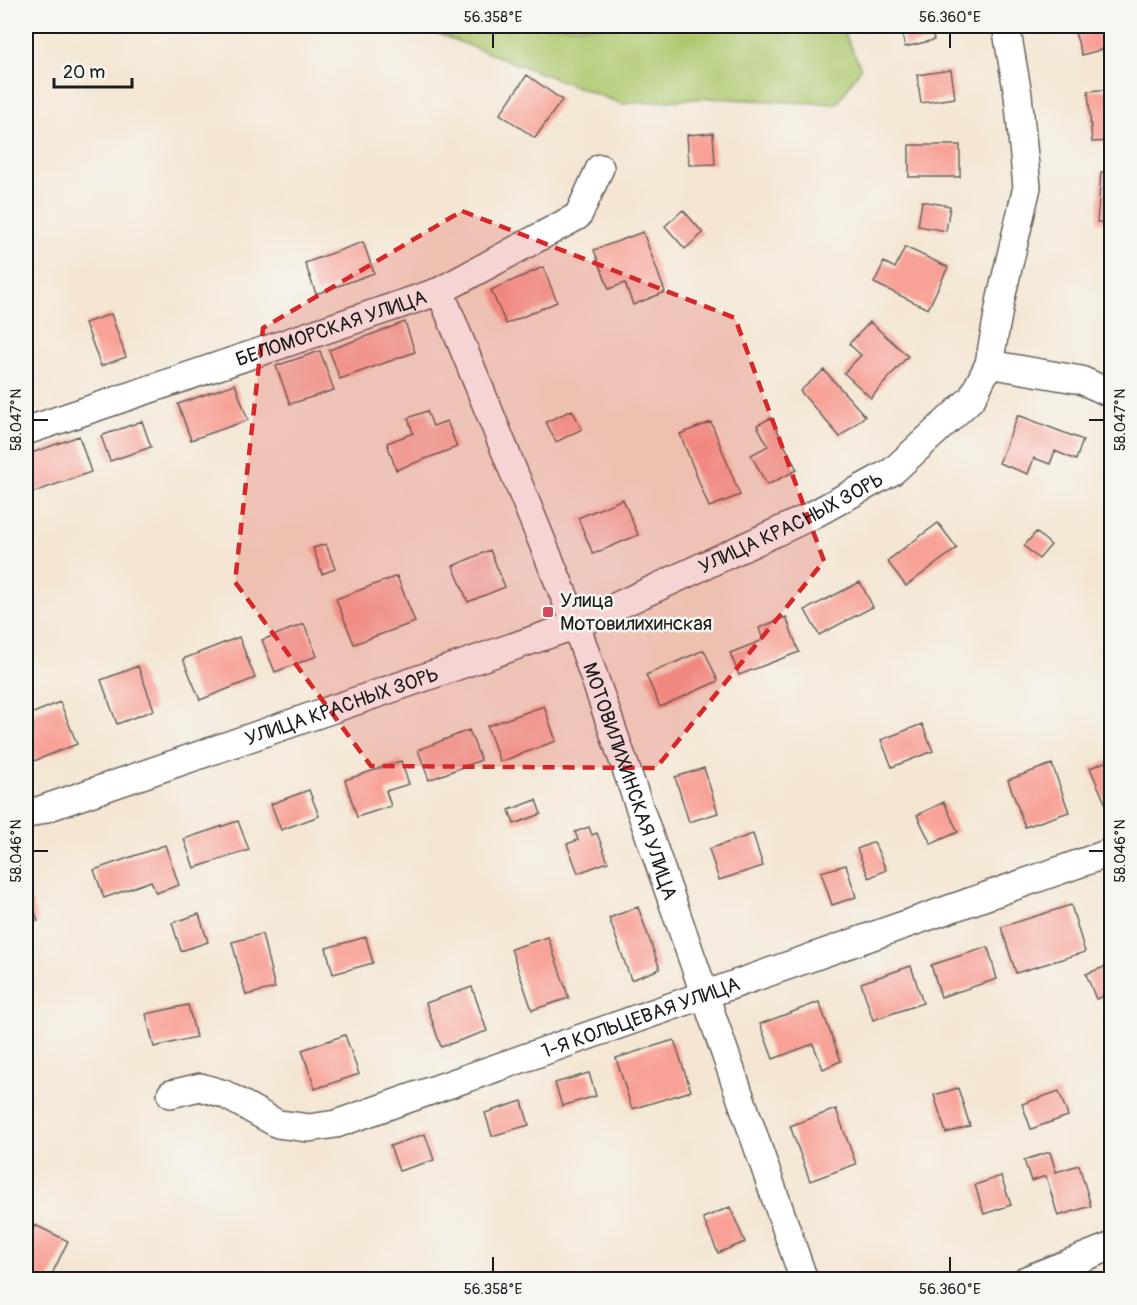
<svg xmlns="http://www.w3.org/2000/svg" width="1137" height="1305" viewBox="0 0 1137 1305" font-family="Pangolin,sans-serif">
	<style>
		.green { fill: #afc86e; stroke: #667245; stroke-width: 1.5 }
		.building { fill: #f8a196 }
		.lines { fill: none; stroke-linecap: round; stroke-linejoin: round }
		.street-casing { stroke: #68635c; stroke-width: 30 }
		.street { stroke: #fff; stroke-width: 27 }
		.marked { fill: #d62828; fill-opacity: 0.2; stroke: #d62828; stroke-width: 4.5; stroke-dasharray: 12 8; stroke-linejoin: round }
		.ticks { fill: none; stroke: #1c1c1c; stroke-width: 2 }
		.poi-dot { fill: #d1495b; stroke: #f6f6f2; stroke-width: 2 }
		.labels { text-anchor: middle; stroke-width: 5; stroke-linejoin: round; paint-order: stroke }
		.street-label { font-size: 20px; fill: #1c1c1c; stroke: #f6f6f2 }
		.poi-label { font-size: 20px; fill: #1c1c1c; stroke: #f6f6f2; text-anchor: start }
		.neatline { fill: none; stroke: #1c1c1c; stroke-width: 2 }
		.ticks-label { font-size: 15px; text-anchor: middle; fill: #1c1c1c }
	</style>
	<rect width="100%" height="100%" fill="#f6f6f2"/>
	<filter id="ink" filterUnits="userSpaceOnUse"><feTurbulence type="fractalNoise" baseFrequency=".0167" numOctaves="2"/><feDisplacementMap in="SourceGraphic" scale="12" xChannelSelector="R" yChannelSelector="G"/><feConvolveMatrix kernelMatrix="1 2 1 2 8 2 1 2 1" color-interpolation-filters="sRGB"/></filter>
	<filter id="wash" filterUnits="userSpaceOnUse"><feTurbulence type="fractalNoise" baseFrequency=".008" numOctaves="4" result="noise"/><feDisplacementMap in="SourceGraphic" scale="24" xChannelSelector="R" yChannelSelector="G"/><feGaussianBlur stdDeviation="1.35" result="paint"/><feColorMatrix in="noise" values="0 0 0 0 0 0 0 0 0 0 0 0 0 0 0 0 0 1.4 0 .05"/><feComposite in="paint" operator="in"/></filter>
	<g filter="url(#wash)">
		<rect width="100%" height="100%" fill="#f4e6d3"/>
		<path class="green" d="M418,26H841L861,68L837,104L707,98L622,104Z"/>
		<g id="blocks">
			<path class="building" d="M900,26H931L934,40L905,47Z
				M1073,26H1104L1110,47L1082,55Z
				M951,70L955,98L921,103L917,75Z
				M527,75L562,100L535,138L500,114Z
				M1112,89V141L1092,142L1088,91Z
				M713,133L715,164L689,165L687,135Z
				M909,145H960V177H909Z
				M1101,172L1112,173V223L1097,222Z
				M922,201L950,206L946,231L918,226Z
				M683,210L703,233L685,249L665,226Z
				M643,232L665,292L633,305L625,283L609,289L594,250Z
				M363,242L374,273L316,294L305,263Z
				M905,247L948,267L928,309L874,283L884,262L895,268Z
				M543,267L557,302L506,324L491,290Z
				M111,314L126,357L101,366L85,323Z
				M405,322L415,352L340,379L329,350Z
				M870,322L908,356L871,398L844,373L861,355L849,344Z
				M320,351L334,390L290,404L276,366Z
				M824,370L865,416L840,437L800,391Z
				M235,384L248,420L191,440L178,404Z
				M572,410L582,429L556,442L546,422Z
				M427,411L433,426L447,421L457,447L396,470L387,443L413,433L408,418Z
				M1018,415L1083,440L1076,460L1055,451L1050,464L1034,458L1028,474L999,463Z
				M771,418L797,470L767,485L751,455L768,446L757,425Z
				M142,421L151,447L110,461L101,436Z
				M711,422L740,495L709,507L680,434Z
				M79,436L91,472L26,495V455Z
				M623,499L638,535L593,554L578,518Z
				M938,523L957,548L906,586L887,561Z
				M1036,532L1051,545L1039,559L1024,546Z
				M326,544L335,569L322,574L313,548Z
				M490,550L505,587L468,602L453,566Z
				M397,576L415,622L354,644L336,599Z
				M860,582L873,607L819,635L805,610Z
				M786,617L799,652L739,675L730,653L763,640L759,628Z
				M304,624L317,656L275,672L262,640Z
				M239,637L255,678L200,700L183,659Z
				M704,650L718,681L660,707L646,675Z
				M138,666L154,710L117,724L101,680Z
				M60,702L77,744L34,761L26,740V716Z
				M544,706L556,741L500,762L487,726Z
				M922,724L933,751L892,767L881,740Z
				M469,730L481,760L429,780L418,750Z
				M1112,759V803L1106,805L1090,768Z
				M401,761L409,784L386,791L391,806L357,817L345,780Z
				M1052,764L1069,812L1025,827L1008,780Z
				M704,768L718,813L689,822L675,777Z
				M309,790L319,816L281,830L271,804Z
				M536,800L541,814L514,824L509,810Z
				M944,802L958,832L931,844L917,815Z
				M238,821L249,850L194,868L184,839Z
				M589,827L592,835L597,833L608,862L578,873L567,844L578,840L575,832Z
				M753,834L763,866L719,880L709,849Z
				M874,842L886,870L869,878L857,849Z
				M165,845L179,885L156,893L151,881L104,898L94,870Z
				M846,865L856,897L832,905L821,872Z
				M29,893L38,921L26,925V895Z
				M1071,905L1085,952L1016,973L1001,927Z
				M638,907L660,969L631,980L609,918Z
				M199,914L208,942L181,951L172,923Z
				M262,934L275,988L246,995L232,942Z
				M366,937L373,963L333,974L326,948Z
				M548,937L569,998L532,1010L511,949Z
				M988,947L997,979L941,997L931,965Z
				M1109,965L1112,993L1096,999L1086,974Z
				M911,966L923,1003L873,1020L861,983Z
				M472,987L487,1031L441,1047L426,1003Z
				M819,1002L841,1061L823,1069L813,1044L773,1059L760,1024Z
				M188,1005L196,1037L154,1047L146,1014Z
				M345,1035L359,1074L315,1089L302,1050Z
				M674,1040L691,1091L632,1109L616,1058Z
				M589,1073L596,1096L562,1106L555,1083Z
				M958,1088L970,1126L946,1133L934,1095Z
				M1059,1091L1068,1116L1031,1129L1022,1104Z
				M522,1101L529,1125L492,1136L485,1113Z
				M836,1109L856,1164L810,1181L790,1126Z
				M425,1134L434,1160L399,1171L390,1146Z
				M1050,1152L1056,1172L1079,1165L1091,1206L1058,1216L1046,1176L1031,1181L1024,1160Z
				M1001,1176L1011,1205L984,1214L975,1185Z
				M730,1207L745,1242L718,1253L703,1218Z
				M35,1225L68,1241L49,1280H26V1245Z"/>
		</g>
	</g>
	<g filter="url(#ink)">
		<use href="#blocks" fill-opacity="0" stroke="#68635c" stroke-width="1.5"/>
		<g class="lines">
			<g class="street-casing">
				<g id="street">
					<path id="s1" d="M440,291L576,625L804,1280"/>
					<path d="M989,364L1081,380L1112,394"/>
					<path id="s2" d="M26,431L440,291L578,216L600,168"/>
					<path id="s3" d="M26,815L576,625L809,517L893,471L972,398L989,364L1001,298L1027,187L1018,95L1006,26"/>
					<path id="s4" d="M171,1094L200,1087L224,1094L278,1124L309,1128L336,1124L1112,852"/>
					<path d="M1026,1280L1112,1246"/>
				</g>
			</g>
			<use href="#street" class="street"/>
		</g>
	</g>
	<path class="marked" d="M462,211L735,318L824,561L656,768L371,766L235,582L263,328Z"/>
	<path class="ticks" d="M493,33V48M950,33V48M33,420H48M1089,420H1104M33,851H48M1089,851H1104M493,1257V1272M950,1257V1272"/>
	<rect class="poi-dot" x="542" y="606" width="12" height="12" rx="3"/>
	<g class="labels">
		<g class="street-label">
			<text dy="7" stroke="none"><textPath href="#s2" startOffset="322">БЕЛОМОРСКАЯ УЛИЦА</textPath></text>
			<text dy="7" stroke="none"><textPath href="#s3" startOffset="820">УЛИЦА КРАСНЫХ ЗОРЬ</textPath></text>
			<text dy="7" stroke="none"><textPath href="#s3" startOffset="334">УЛИЦА КРАСНЫХ ЗОРЬ</textPath></text>
			<text dy="7" stroke="none"><textPath href="#s1" startOffset="526">МОТОВИЛИХИНСКАЯ УЛИЦА</textPath></text>
			<text dy="7" stroke="none"><textPath href="#s4" startOffset="498">1-Я КОЛЬЦЕВАЯ УЛИЦА</textPath></text>
		</g>
		<g class="poi-label">
			<text x="560" y="607">Улица<tspan x="560" dy="23">Мотовилихинская</tspan></text>
		</g>
	</g>
	<rect width="1137" height="1305" fill="none" stroke="#f6f6f2" stroke-width="66"/>
	<path d="M54 78v9h78v-9" fill="none" stroke="#1c1c1c" stroke-width="3"/>
	<text x="63" y="78" font-size="18" fill="#1c1c1c" stroke="#f6f6f2" stroke-width="4.5" paint-order="stroke">20 m</text>
	<rect x="33" y="33" width="1071" height="1239" class="neatline"/>
	<g class="ticks-label">
		<text x="493" y="22">56.358°E</text>
		<text x="950" y="22">56.360°E</text>
		<text transform="translate(16 420) rotate(-90)" y="5">58.047°N</text>
		<text transform="translate(1120 420) rotate(-90)" y="5">58.047°N</text>
		<text transform="translate(16 851) rotate(-90)" y="5">58.046°N</text>
		<text transform="translate(1120 851) rotate(-90)" y="5">58.046°N</text>
		<text x="493" y="1294">56.358°E</text>
		<text x="950" y="1294">56.360°E</text>
	</g>
</svg>
